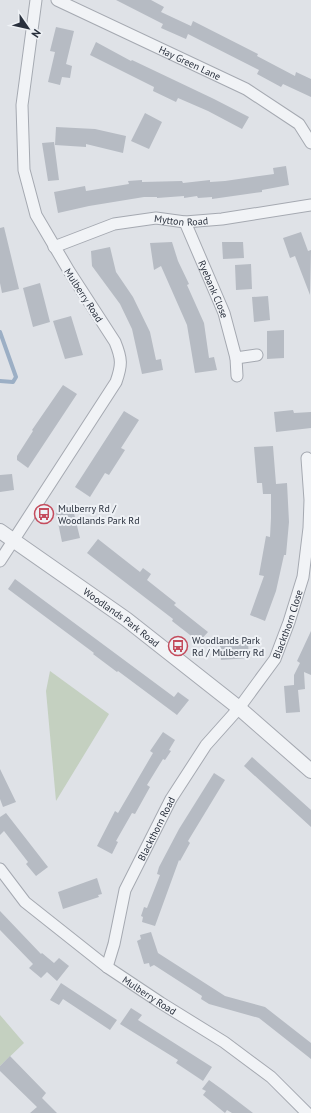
<svg xmlns="http://www.w3.org/2000/svg" width="311" height="1113" viewBox="0 0 311 1113" font-family="'PT Sans',sans-serif">
	<style>
		.green { fill: #c4d0c0 }
		.lines { fill: none; stroke-linecap: round; stroke-linejoin: round }
		.stream { stroke: #9cafc5; stroke-width: 4 }
		.building { fill: #b6bbc3 }
		.minor-casing { stroke: #a5a9b1; stroke-width: 13 }
		.tertiary-casing { stroke: #a5a9b1; stroke-width: 16 }
		.minor { stroke: #f1f3f6; stroke-width: 11 }
		.tertiary { stroke: #f1f3f6; stroke-width: 14 }
		.labels { text-anchor: middle; stroke-width: 4; stroke-linejoin: round; paint-order: stroke }
		.street-label { font-size: 10px; fill: #29303d; stroke: #eef1f5 }
		.poi-label { font-size: 10px; fill: #29303d; stroke: #eef1f5; text-anchor: start }
	</style>
	<rect width="100%" height="100%" fill="#dfe2e7"/>
	<path class="green" d="M50,671L109,714L56,801L46,691Z
		M0,1015L24,1043L0,1066Z"/>
	<g class="lines">
		<path class="stream" d="M0,332L16,377L13,382L0,381"/>
	</g>
	<path class="building" d="M116,0H151L164,7L161,12L191,26L193,21L258,54L257,56L295,76L296,72L311,79V97L283,84L281,87L257,74L259,70L188,34L186,39L161,28L163,24Z
		M56,27L74,31L66,64L72,66L70,78L62,77L60,85L48,82L55,52L50,51Z
		M96,42L131,61L132,60L214,99L249,117L242,129L208,111L178,98L176,102L153,91L154,87L90,55Z
		M145,113L162,122L149,149L131,141Z
		M56,127L95,129L126,136L123,153L86,144V147L55,145Z
		M54,142L59,180L48,181L42,143Z
		M286,166L289,185L262,190V192L212,199V197L198,198L197,196L184,198V196L157,198V197H144L89,206L58,213L54,192L85,186L86,191L129,184L128,181L142,180V182L182,181L183,183L210,180V182L225,181L274,174L273,168Z
		M4,227L19,289L2,293L0,283V228Z
		M301,232L308,251L311,250L310,295L295,256L290,258L283,238Z
		M172,242L178,261L189,284L187,285L204,323L209,358L214,357L217,370L195,373L187,325L161,266L154,270L150,243Z
		M222,242H243L244,258L223,259Z
		M110,247L116,272L133,297L150,332L156,360L161,359L163,370L142,374L132,329L120,304L92,266L91,251Z
		M251,264L252,289L236,290L235,265Z
		M40,283L50,322L33,327L23,288Z
		M268,296L270,320L254,322L252,297Z
		M71,316L83,355L65,359L53,321Z
		M284,330V358L267,359V331Z
		M63,385L77,394L28,468L17,460V456L33,431L32,430Z
		M293,410L294,413L311,412V428L276,432L274,412Z
		M124,411L139,420L121,448L125,450L109,475L105,473L90,497L75,487Z
		M273,446L276,484L287,483L289,522L286,555H284L276,591L265,621L250,615L264,576L259,575L266,536L270,537L271,518V494H263L262,483H257L254,447Z
		M12,474L14,490L0,492V475Z
		M73,509L80,538L62,542L56,513Z
		M98,539L140,572L143,568L151,574L147,580L176,603L174,605L208,632L199,642L172,621L173,619L87,553Z
		M15,579L174,697L178,692L189,700L177,715L118,671L117,672L93,654L94,653L8,589Z
		M311,631V675L304,672L305,689L298,690L300,712L286,713L284,686L294,685V675L300,663L297,661Z
		M248,642L249,658L221,660L220,645Z
		M163,732L175,740L169,750L171,751L165,760L163,759L147,785L150,787L135,814L132,813L116,841L118,842L112,854L97,846L115,811L118,813L153,753L150,751Z
		M252,757L311,810V827L244,766Z
		M0,769L16,802L3,807L0,799Z
		M214,773L225,780L188,841L190,843L180,861L179,860L155,926L142,922L143,917L141,916L144,907L147,908L160,875L157,874L159,867L179,829Z
		M6,813L48,867L36,876L26,864L28,862L4,831L0,835V817Z
		M97,878L102,894L98,895L99,897L63,909L58,892Z
		M0,911L41,954L42,953L54,963L59,958L69,966L57,981L47,972L41,978L29,968L33,964L0,930Z
		M151,932L158,953L225,996L265,1007L311,1043V1059L259,1018L209,1004L201,999L202,996L154,965L150,967L149,963L144,964L137,941L141,939L140,935Z
		M61,983L117,1020L110,1030L63,999L59,1005L50,1000Z
		M131,1008L142,1015L138,1020L212,1067L203,1081L176,1063L178,1060L120,1024Z
		M10,1056L46,1093L42,1098L57,1113H30L37,1107L0,1071V1066Z
		M209,1080L223,1090L253,1113H232L227,1110L225,1113L203,1095L206,1091L202,1089Z"/>
	<g class="lines">
		<g class="minor-casing">
			<g id="minor">
				<path id="s1" d="M57,0L246,89L299,124L311,143"/>
				<path id="s2" d="M185,222L224,313L236,358L257,355"/>
				<path id="s3" d="M54,247L114,224L156,218L185,222L222,219L311,205"/>
				<path d="M236,358L237,376"/>
				<path d="M0,561L116,382C122,365 122,359 115,342L69,271L36,215L24,170L22,105L36,0"/>
				<path id="s4" d="M0,869L25,902L107,967L161,1003L224,1042L271,1077L307,1113"/>
				<path id="s5" d="M107,967L114,944L125,890L171,799L206,745L239,708L275,659L289,622L303,577L309,528L310,500L307,458"/>
			</g>
		</g>
		<g class="tertiary-casing">
			<g id="tertiary">
				<path id="s6" d="M0,531L126,619L239,708L311,771"/>
			</g>
		</g>
		<use href="#minor" class="minor"/>
		<use href="#tertiary" class="tertiary"/>
	</g>
	<defs>
		<g id="bus-ring" transform="scale(1)"><circle r="9.5" fill="#eef1f5" stroke="#c44c5d" stroke-width="1.5"/><path d="M-5-6H5V4H4V6H2V4H-2V6H-4V4H-5ZM-3.5-4V0h7V-4ZM-3.5 1.2v1.5H-2V1.2ZM2 1.2v1.5H3.5V1.2Z" fill="#c44c5d"/></g>
	</defs>
	<g fill-rule="evenodd">
		<use href="#bus-ring" x="44" y="514"/>
		<use href="#bus-ring" x="178" y="646"/>
	</g>
	<g class="labels">
		<g class="street-label">
			<text dy="4" stroke="none"><textPath href="#s1" startOffset="147">Hay Green Lane</textPath></text>
			<text dy="4" stroke="none"><textPath href="#s3" startOffset="132">Mytton Road</textPath></text>
			<text dy="4" stroke="none"><textPath href="#s2" startOffset="73">Ryebank Close</textPath></text>
			<text transform="translate(84 295) rotate(57)" y="4">Mulberry Road</text>
			<text dy="4" stroke="none"><textPath href="#s6" startOffset="149">Woodlands Park Road</textPath></text>
			<text dy="4" stroke="none"><textPath href="#s5" startOffset="393">Blackthorn Close</textPath></text>
			<text dy="4" stroke="none"><textPath href="#s5" startOffset="148">Blackthorn Road</textPath></text>
			<text dy="4" stroke="none"><textPath href="#s4" startOffset="197">Mulberry Road</textPath></text>
		</g>
		<g class="poi-label">
			<text x="58" y="512">Mulberry Rd /<tspan x="58" dy="12">Woodlands Park Rd</tspan></text>
			<text x="192" y="644">Woodlands Park<tspan x="192" dy="12">Rd / Mulberry Rd</tspan></text>
		</g>
	</g>
	<g transform="translate(28 28) rotate(124)" stroke="#eef1f5" stroke-width="3" paint-order="stroke">
	<path d="M0-3L7 15L0 10L-7 15Z" fill="#29303d"/>
	<text y="-6" font-size="11" font-weight="bold" text-anchor="middle" fill="#29303d">N</text>
	</g>
</svg>
